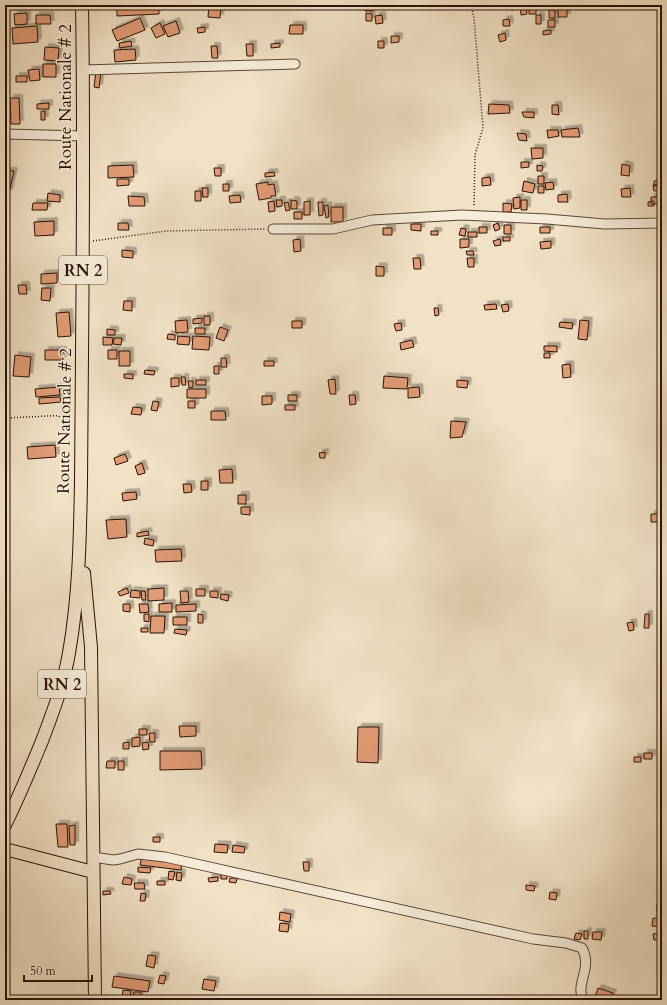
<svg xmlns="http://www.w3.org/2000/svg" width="667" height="1005" viewBox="0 0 667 1005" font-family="Cardo,serif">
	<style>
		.building { fill: #e19b75; stroke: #2a1106; filter: url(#shadow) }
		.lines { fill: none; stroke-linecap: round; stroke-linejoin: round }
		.minor-casing { stroke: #5c4536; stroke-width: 11 }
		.major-casing { stroke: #2a1106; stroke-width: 14 }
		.path { stroke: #2a1106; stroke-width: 1.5; stroke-dasharray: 1 2; stroke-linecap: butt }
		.minor { stroke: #f6ecd9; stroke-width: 9 }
		.major { stroke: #f1e1c5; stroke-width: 12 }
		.labels { text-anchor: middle; stroke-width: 3; stroke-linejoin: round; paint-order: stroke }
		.shield { fill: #f6ecd9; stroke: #675345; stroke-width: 1 }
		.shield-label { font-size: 16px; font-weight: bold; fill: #2a1106 }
		.street-label { font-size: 17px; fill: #2a1106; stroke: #f6ecd9 }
	</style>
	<defs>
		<filter id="shadow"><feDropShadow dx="3.5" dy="-3.5" stdDeviation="0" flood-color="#0004"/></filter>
	</defs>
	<rect width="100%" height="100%" fill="#f1e1c5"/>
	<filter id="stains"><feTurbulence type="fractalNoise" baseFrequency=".005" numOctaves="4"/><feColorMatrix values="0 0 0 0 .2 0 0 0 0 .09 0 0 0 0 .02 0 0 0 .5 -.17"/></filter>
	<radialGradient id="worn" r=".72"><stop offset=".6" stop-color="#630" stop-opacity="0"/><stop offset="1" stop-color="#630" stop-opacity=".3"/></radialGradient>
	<path class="building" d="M117,5H159V14L117,16Z
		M209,5H221L220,18L208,17Z
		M511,5H518L519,9L511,10Z
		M520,5H526L527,14L521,15Z
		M365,8H373V11H365Z
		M529,9H536V14H529Z
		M558,9H567V17H558Z
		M549,10H555V18H549Z
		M27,13V24L15,25L14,14Z
		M366,13L372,14V21H366Z
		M36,15H50L51,24H36Z
		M382,15L383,23L376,24L375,16Z
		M536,15H541V24H536Z
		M140,18L145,30L117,41L112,30Z
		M509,19L510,26H503V20Z
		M548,20H555V27H548Z
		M176,21L180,33L168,37L163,26Z
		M160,23L165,34L156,38L151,28Z
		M290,25H303V34H289Z
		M37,26L38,42L13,44L12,28Z
		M205,27V32L198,33L197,28Z
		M551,30V34L543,35V31Z
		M505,33L506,40L500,42L498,35Z
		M391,36H399V42L391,43Z
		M131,41L132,46L120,48L119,43Z
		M378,41H384V48H378Z
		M280,43V47L271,48V44Z
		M246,44H253V56H247Z
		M211,46H217L218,58H212Z
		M45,47L59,48L58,61L44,60Z
		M135,49L136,60L115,62L114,50Z
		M43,64H56V77H43Z
		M39,69L40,80L30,81L28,70Z
		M96,71H101L99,88L94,87Z
		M16,76H27V82H16Z
		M10,98H19L20,124H11Z
		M49,103V109H37V104Z
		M489,104L509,105L510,113L488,114Z
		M552,105H558L559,115L552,114Z
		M41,111H45V120H41Z
		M522,112H534V118L524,117Z
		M578,128L580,137H562L561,130Z
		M547,130H558L559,136L548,138Z
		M517,133L526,134L527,141L519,140Z
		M531,148H543V158L532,159Z
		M521,162H529V167L521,168Z
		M622,164L630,166L629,176L621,175Z
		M133,165L134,177L108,178V166Z
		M537,165L543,166L542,171H537Z
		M214,168H221V176H215Z
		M5,171H14L9,193H5Z
		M274,172L275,176L265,177V173Z
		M538,176H544V184H538Z
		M490,177L491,185L482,186V178Z
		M117,179H129V185L117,186Z
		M662,180V185L654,186V181Z
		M524,181L535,184L533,193L522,191Z
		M268,182V185L274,184L276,196H271V198L259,200L256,184Z
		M553,182L554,189L546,190L545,183Z
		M223,184H229V191H223Z
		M661,184V190L654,191L653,185Z
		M538,186H544V193H538Z
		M202,188H208V197H203Z
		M630,188L631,197H622L621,189Z
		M195,191H201V201H195Z
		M48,193L60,195V202L47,201Z
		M567,194L568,202H558V195Z
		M240,195L241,202L230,203L229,196Z
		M128,196L144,197L145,206H129Z
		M520,197V208L514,209L513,198Z
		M651,197H660V204H651Z
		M276,200H282V206L277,207Z
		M291,200L297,201V209H291Z
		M521,200H527V210H521Z
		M274,201L275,211L269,212L268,202Z
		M310,201V215H304V202Z
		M654,201V206H648V202Z
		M288,202L290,210L286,211L284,203Z
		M318,202H323V215L319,216Z
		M33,203H48L47,210H32Z
		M503,203L512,204L511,212H503Z
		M328,205L329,217L326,218L324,206Z
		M331,207H343V222H331Z
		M294,212H302V219H294Z
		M54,221V235L35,236L34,222Z
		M118,223H128L129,230H118Z
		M498,223L500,229L495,231L493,225Z
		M411,224H421V231L411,230Z
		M504,225H511V234H504Z
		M479,227H487V233H479Z
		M540,227H550V233H540Z
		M383,228H392V235H383Z
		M461,228L466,229L465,236L459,235Z
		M431,231H438V235H431Z
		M468,232H477V237H468Z
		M503,237H510V241H503Z
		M300,239L301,251L294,252L293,240Z
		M460,239H469V247L460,248Z
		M500,239L501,245L495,246L493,241Z
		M551,241V248L541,249L540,242Z
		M122,250L133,251V258L122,257Z
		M466,251H473L474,255H467Z
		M413,258H420L421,269H414Z
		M467,258H474V267H468Z
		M376,266L384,267V276H376Z
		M57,273V283L41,284V274Z
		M95,275H101L102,282H95Z
		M18,285H26L27,294H19Z
		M42,288H51L50,301L41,300Z
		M124,301H132V311L123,310Z
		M496,304L497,309L485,310L484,305Z
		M508,304L509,311L503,312L501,305Z
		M434,308H438L439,315L435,316Z
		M69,312L71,336L58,337L56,313Z
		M204,316H210V325H204Z
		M202,318V323L193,324V319Z
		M187,320L188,332L176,333L175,321Z
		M580,320L589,321L587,340L578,339Z
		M292,321H302V328H292Z
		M560,322L573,323L572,329L559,327Z
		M401,323L402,330L396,331L394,324Z
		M220,327L228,330L224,341L216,338Z
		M195,328H205V334H195Z
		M107,329L115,330V335H107Z
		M168,334L175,335V340L167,339Z
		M178,336L190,337L189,345L177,344Z
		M193,336L210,337L209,350L192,349Z
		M103,337L113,338L112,345H103Z
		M114,338H122L121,345L113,344Z
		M412,340L414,347L401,350L400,343Z
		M544,346H557V352L544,351Z
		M45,350H63V360H45Z
		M108,350H117V359H108Z
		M119,351H130V366H119Z
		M544,353H550V358H544Z
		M15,355L31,357L29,377L13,376Z
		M221,358H226L227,367H221Z
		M264,361H274V366H264Z
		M570,364L571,377L563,378L562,365Z
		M214,366H219V374H214Z
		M145,370L155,371L154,375L144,374Z
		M124,374H133V379L124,378Z
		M384,376L408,378L407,389L383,388Z
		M181,377H185L186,385H182Z
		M171,378H179V386L171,387Z
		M335,379L336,394H330L328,380Z
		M196,380H206V385H196Z
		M457,380L468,381L467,388L457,387Z
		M188,381H193V387L189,388Z
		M59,387L60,395L36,397L35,389Z
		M419,387L420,397L408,398V388Z
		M187,389H206V398H187Z
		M288,395H297V401H288Z
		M349,395H355L356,404L350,405Z
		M262,396H272V404L262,405Z
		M60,397L61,402L39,404V398Z
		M153,401L159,402L157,411L151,410Z
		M188,401H195V408H188Z
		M285,405H295V410H285Z
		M133,407L142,408L141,415L131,414Z
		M211,411H225L226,420H211Z
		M451,421L466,422L462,437L450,438Z
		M55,445L56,457L28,459L27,447Z
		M325,452V458H320L319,453Z
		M125,454L128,461L116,465L114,458Z
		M142,463L145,473L138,475L135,466Z
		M232,469L233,483H220L219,470Z
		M201,481H208V490H201Z
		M183,484H191L192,492L184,493Z
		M136,492L137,499L123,501L122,493Z
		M238,495H246V504H238Z
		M241,507H250V515L241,514Z
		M651,514H662V522H651Z
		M126,519L127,537L108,539L106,520Z
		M148,531L149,535L137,537V533Z
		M145,538L154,540L153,546L144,544Z
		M181,549L182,561L156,562L155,550Z
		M127,588L129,593L120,596L118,592Z
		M164,588V600L148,601V589Z
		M196,589H205V596H196Z
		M131,590L140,591V598L130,597Z
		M141,591H145L146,600H142Z
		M180,591H188L189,602L181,603Z
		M210,591H218V598L210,597Z
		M221,594L229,595L228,601L220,599Z
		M172,603V612H159V604Z
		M123,604H130V612L123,611Z
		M139,604H148L149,612L140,613Z
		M196,604V611L176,612V605Z
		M144,614H149V622L144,621Z
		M198,614L203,615V623H198Z
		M645,614H649V628H644Z
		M151,616H165L164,633H150Z
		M173,617H187V625H173Z
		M633,622L634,630L629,631L627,623Z
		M141,628H148V632H141Z
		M175,629L187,630L186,635L174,633Z
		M179,726H196V736L180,737Z
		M358,727H379L378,763L357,762Z
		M139,729H147V735H139Z
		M149,733H155V742H150Z
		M140,737V746L132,747V738Z
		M129,742V749H123V743Z
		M148,742L149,749L143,750L142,743Z
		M160,751H201L202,769L160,770Z
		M644,753H652V759H644Z
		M634,757H641V762H634Z
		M107,761H115V768H106Z
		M118,761H124V770H118Z
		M56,824H67L68,847H58Z
		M75,825V845H70L69,826Z
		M153,837H160V842H153Z
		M215,844L228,845L227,853L214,852Z
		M233,845L245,847L244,853L232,852Z
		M142,856L182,862L181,870L140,865Z
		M303,862H309V871H304Z
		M138,867L151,868L150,873L138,872Z
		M169,871L175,872L173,880L168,879Z
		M177,872L182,873L181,881L176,880Z
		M221,874H227V879H221Z
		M124,877L132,879L131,885L122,884Z
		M218,877V881L209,882L208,878Z
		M230,878H237L236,883L229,882Z
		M157,881H165V885H157Z
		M134,883H144L145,889H135Z
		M526,885L535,886L534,891L526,890Z
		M103,891H110L111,894L103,895Z
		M550,892L557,893L556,900L549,899Z
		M141,893L146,894L145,901H140Z
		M657,904H662V914L657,913Z
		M280,912L291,914L290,922L279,920Z
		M653,918L662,919V927L652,926Z
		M280,923L289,924L288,932L279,931Z
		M584,931H588V939H584Z
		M593,932H602L601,940L592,939Z
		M576,933L582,934L580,940L574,939Z
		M662,933V939L654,940L653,934Z
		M148,955L156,956L154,968L146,966Z
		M160,975L166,976L164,984L158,983Z
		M114,976L150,981L148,992L112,987Z
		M204,979L216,981L214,991L202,989Z
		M598,988L613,993L611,1000H604L595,997Z
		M123,990L131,991L130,999L122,998Z
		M134,992H141L140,1000H133Z"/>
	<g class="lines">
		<g class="minor-casing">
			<path id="minor" d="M83,70L295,64
				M5,134L84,136
				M273,229H333L372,220L462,215L547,219L605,224L662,223
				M93,857L113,860L120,859L138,854L165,857L533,939L566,943L582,948C593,968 575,983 583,1000"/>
		</g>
		<g class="major-casing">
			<path id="major" d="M84,573L91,647L95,1000
				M5,825C19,797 30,770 42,741C53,712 64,683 69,653C79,596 80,539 81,482C81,440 82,398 82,356C83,239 84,122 82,5
				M5,849L93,872"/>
		</g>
		<path class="path" d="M471,5L474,18L483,128L475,155L474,206
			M93,241L166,231L265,229
			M5,418L71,415"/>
		<use href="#minor" class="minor"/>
		<use href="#major" class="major"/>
	</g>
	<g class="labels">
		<g class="shield">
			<rect x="59" y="256" width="48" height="28" rx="3"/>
			<rect x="38" y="670" width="48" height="28" rx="3"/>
		</g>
		<g class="shield-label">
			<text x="83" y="276">RN 2</text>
			<text x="62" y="690">RN 2</text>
		</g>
		<g class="street-label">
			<text transform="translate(65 97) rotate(-90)" y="6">Route Nationale # 2</text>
			<text transform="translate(64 421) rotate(-89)" y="6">Route Nationale # 2</text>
		</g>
	</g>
	<rect width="667" height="1005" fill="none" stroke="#f1e1c5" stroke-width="20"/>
	<rect x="6" y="6" width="655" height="993" fill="none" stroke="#2a1106" stroke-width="2"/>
	<rect x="10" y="10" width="647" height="985" fill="none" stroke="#2a1106"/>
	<path d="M24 975v6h68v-6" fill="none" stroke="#2a1106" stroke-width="2"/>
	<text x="30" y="975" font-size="12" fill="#2a1106" stroke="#f6ecd9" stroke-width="3" paint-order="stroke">50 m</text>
	<rect width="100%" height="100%" filter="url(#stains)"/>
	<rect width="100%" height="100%" fill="url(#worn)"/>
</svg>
